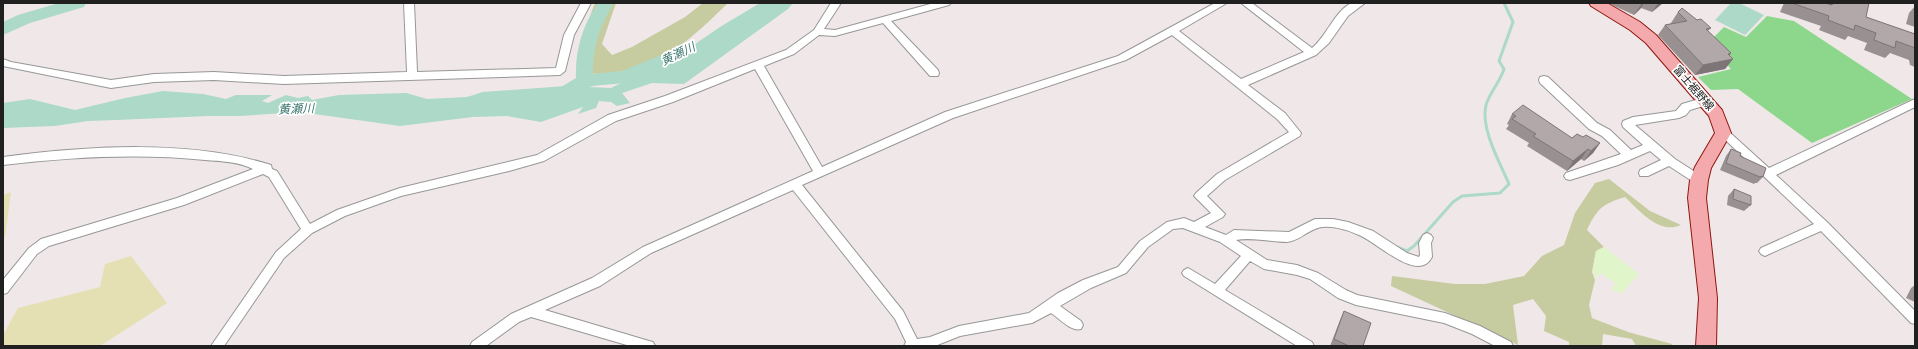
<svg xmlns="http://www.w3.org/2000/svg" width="1918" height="349" viewBox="0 0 1918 349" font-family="Inter,'Noto Sans JP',sans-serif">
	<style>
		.grass { fill: #e5e0b3 }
		.forest { fill: #c7cba0 }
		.park { fill: #e1f5ca }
		.pitch { fill: #8dd78d }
		.water { fill: #acd9c8 }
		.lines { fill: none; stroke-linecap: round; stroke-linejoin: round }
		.stream { stroke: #acd9c8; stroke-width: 3 }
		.river { fill: #acd9c8; fill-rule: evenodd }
		.minor-casing { stroke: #979797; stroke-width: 2 }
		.primary-casing { stroke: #8f150e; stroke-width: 2 }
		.minor { fill: #fff; fill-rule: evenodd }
		.primary { fill: #f4a9ac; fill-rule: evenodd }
		.wall { fill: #999091 }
		.shaded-wall { fill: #7d7576 }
		.building { fill: #b2a7a9; stroke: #7d7576 }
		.labels { text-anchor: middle; stroke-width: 3.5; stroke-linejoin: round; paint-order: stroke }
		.street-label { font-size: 11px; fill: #202020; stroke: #fff }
		.water-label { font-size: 12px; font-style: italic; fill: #417b74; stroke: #fff }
	</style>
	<rect width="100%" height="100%" fill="#f0e8e8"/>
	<path class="grass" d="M11,192L5,237L3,239V195Z
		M131,256L167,303L100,346H3V335L18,308L100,287L105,264Z"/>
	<path class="forest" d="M595,3H616L602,44L612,55L632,47L685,17L703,3H728C693,37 668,62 618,72C605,74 594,76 583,70C579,49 587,23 595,3Z
		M1609,179L1650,211L1681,225C1659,235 1640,211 1625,197C1602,204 1597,209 1587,230L1604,247L1596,251L1592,272L1595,280L1589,305L1592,318L1628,332L1672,344V346H1636L1632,339L1603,334L1602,346H1569V342L1544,331L1546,316L1533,299L1513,305L1518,345L1391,286L1392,276L1455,284H1485L1524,276L1542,256L1564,245L1575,213L1595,183Z"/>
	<path class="park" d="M1604,247L1639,274L1622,293L1612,290L1615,283L1600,273L1595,280L1593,268L1596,251Z"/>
	<path class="pitch" d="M1767,16L1794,21L1912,99L1812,143L1738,89L1711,90L1698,77L1731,69L1705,42L1712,39L1724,27L1746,37Z"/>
	<path class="water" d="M760,3H793L788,9L684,84L652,83L622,93L630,103L617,106L611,102L599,101L596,108L578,114L583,107L541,122L507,116L473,117L400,126L300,112L239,116H208L117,120L88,121L55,126L3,128V103L30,99L75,110L125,98L163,91L203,94L226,99L236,95H272L262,101L268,103L286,95L298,98L308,96L312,100L339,95L406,93L427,99L467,97L483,92L566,86L611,88L682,53L720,27Z
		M1731,3H1739L1764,15L1745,35L1715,20Z"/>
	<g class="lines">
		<path class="stream" d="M1397,247L1407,251L1414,246L1453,202L1462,196L1500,193L1509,184C1500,163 1480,128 1486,105C1490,92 1500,82 1504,69L1499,61L1513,22L1504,3"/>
		<path class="river" d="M59,3H86L84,7L30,23L3,35V22L18,15Z
			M598,3H614C600,25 592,48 593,74L622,71L684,46L690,48L693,52C687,61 635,81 623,83C612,85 600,84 589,87C573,92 568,105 547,99L544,94L547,89L561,87L576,78C575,51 582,26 598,3Z"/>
		<g class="minor-casing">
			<path id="minor" d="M404,3H414L417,72L556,68L564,35L581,3H591L574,35L565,71L560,75L284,84L214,80L154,82L111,88L3,66V59L11,62L111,80L154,74L214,72L284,76L407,72Z
				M831,3H841L824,29L835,30L934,3H951L949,5L891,21L938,70L939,73L938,76H930L883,23L835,36L819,35L794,54L764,66L822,167L945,112L1118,56L1215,3H1227L1179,31L1241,79L1304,52L1241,3H1252L1312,48C1326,37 1336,9 1352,3C1356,2 1361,3 1365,3L1348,16L1329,43L1316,55L1248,85L1285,113L1301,133L1300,136L1225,180L1207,196L1225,214L1223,217L1205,227L1226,235L1234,230L1289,232L1315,219H1333L1348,222L1373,231L1407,253L1419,257L1420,255L1419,243L1423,235L1427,233L1431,235L1433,238L1431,243L1432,257C1418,284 1377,242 1359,235C1348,230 1327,223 1315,229C1305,233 1298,241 1287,242C1271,242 1252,237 1236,240L1267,260L1297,265L1318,273L1346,290L1357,295L1445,313L1480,326L1511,342L1513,346H1495L1472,334L1444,323L1356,305L1338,298L1310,279L1297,275L1264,269L1250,261L1225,290L1312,342L1314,346H1297L1184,276L1182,273L1184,270L1188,268L1215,284L1241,256L1220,242L1183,228L1173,229L1148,247L1126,273L1091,288L1060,306L1081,321L1083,325L1081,329C1071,332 1059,318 1051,313L1032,323L960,336L935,346H904L906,342L895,319L793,190L651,253L600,286L545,310L649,341L653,342L655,346H630L531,317L519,322L486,346H470L472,342L511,314L592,278L643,247L813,171L755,69L673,102L616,121L544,161L509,171L401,196L345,216L312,233L284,258L224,346H211L276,252L301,229L269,177L263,174L184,205L49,246L37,254L7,293L3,294V280L29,248L41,239L177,198L253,169C240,162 220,161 205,160C138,153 70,157 3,165V157C88,146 189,139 271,165L272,169L277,171L310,224L337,210L400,188L537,155L608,115L665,96L786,50L814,30ZM1172,35L1277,119L1289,132L1217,174L1196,193L1194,196L1211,213L1194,222L1184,218L1167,222L1140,241L1118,267L1083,280L1058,293L1029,313L959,326L930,337L917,339L903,311L802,185L953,118L1126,60Z
				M1544,76L1548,77L1597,123L1610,130L1631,150L1643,145L1623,127L1622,124L1623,121L1633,117L1676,111L1682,104L1706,97L1710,98L1711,101L1710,104L1690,110L1686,115L1679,118L1635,125L1675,159L1703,177L1705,180L1703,183H1695L1669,166L1648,176H1640L1639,173L1640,170L1661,160L1650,151L1618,165L1570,180L1566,179L1564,176L1566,173L1621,154L1602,136L1589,129L1540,83L1539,80L1540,77Z
				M1915,99V107L1776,175L1827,222L1915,311V324L1911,323L1821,231L1769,254L1765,256L1761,254L1759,251L1761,248L1814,224L1718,133L1719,130H1727L1769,168Z"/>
		</g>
		<g class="primary-casing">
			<path id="primary" d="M1589,3H1607L1640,22L1656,35L1722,110L1731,133L1711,168L1708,180L1706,198L1717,298L1716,346H1696L1699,298L1688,198L1690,180L1695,167L1715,133L1709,116L1646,43L1630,30L1591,6Z"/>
		</g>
		<use href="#minor" class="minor"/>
		<use href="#primary" class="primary"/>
	</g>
	<path class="wall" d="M1608,3H1663L1652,12L1641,8L1634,15Z
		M1784,3H1825L1828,4V3H1869L1866,17L1915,34V67L1910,65L1909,60L1890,53L1885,58L1864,50L1867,43L1848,36L1845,40L1819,30L1821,26L1780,12Z
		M1915,6V27L1906,24L1909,13Z
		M1678,12L1697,20L1711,28L1708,31L1731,53L1729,55L1733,59L1725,69L1695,75L1658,35L1665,25L1672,23H1671Z
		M1512,114L1572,138L1583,137L1600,143L1593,153L1584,161L1581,159L1567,171L1527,146L1529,143L1506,129L1509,125L1507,124Z
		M1731,149L1763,177L1757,183H1755L1754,184L1720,170L1726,156Z
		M1734,189L1751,205L1744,211L1727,205L1728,196Z
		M1915,285V302L1906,298L1911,288Z
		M1344,311L1363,346H1330L1340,320Z"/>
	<path class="shaded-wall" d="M1642,3H1644L1641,8L1634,15Z
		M1658,3H1663L1652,12Z
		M1731,53L1726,60L1733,59L1725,69L1695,75L1703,65Z
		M1600,143L1593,153L1584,161L1591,151Z
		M1588,149L1581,159L1567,171L1573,161Z"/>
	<path class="building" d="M1792,3H1825L1832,5L1833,3H1869L1866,17L1915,34V48L1896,41L1895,48L1874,40L1876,33L1855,25L1854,30L1828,20L1829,16Z
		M1682,8L1697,20L1701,19L1711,28L1706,29L1731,53L1728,54L1733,59L1703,65L1665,25L1687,21L1678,12Z
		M1523,105L1572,138L1577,134L1583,137L1586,135L1600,143L1591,151L1588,149L1573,161L1533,136L1536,134L1512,119L1516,116L1512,114Z
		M1731,149L1741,153L1740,156L1766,168L1763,177L1761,176L1760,177L1726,163Z
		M1734,189L1751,196V205L1733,199Z
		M1344,311L1371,323L1363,346H1349L1334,339Z"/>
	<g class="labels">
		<g class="street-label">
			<text transform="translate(1694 88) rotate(49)" y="4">富士裾野線</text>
		</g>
		<g class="water-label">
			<text transform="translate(678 54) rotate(-26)" y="4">黄瀬川</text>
			<text transform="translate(296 109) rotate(-2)" y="4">黄瀬川</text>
		</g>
	</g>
	<rect width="1918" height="349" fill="none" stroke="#202020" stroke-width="8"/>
</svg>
